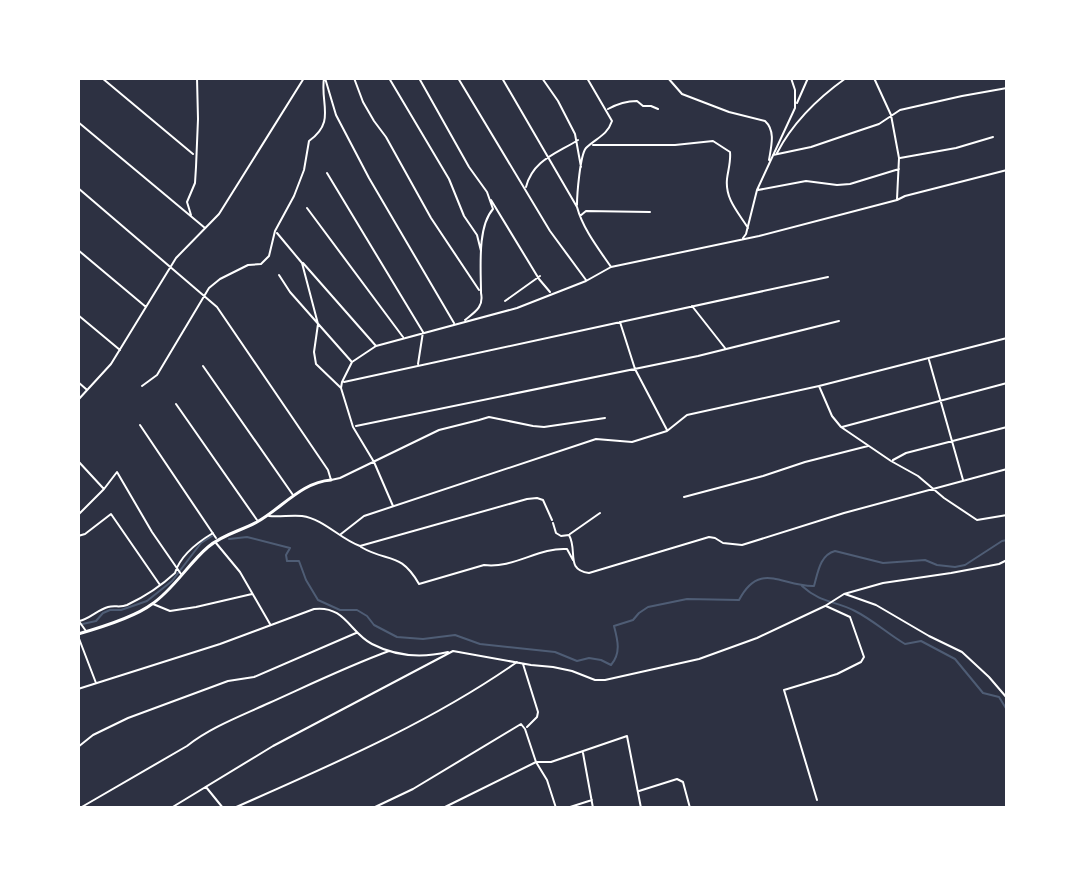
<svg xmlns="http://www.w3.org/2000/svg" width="1085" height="886" viewBox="0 0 1085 886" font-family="Bitter,serif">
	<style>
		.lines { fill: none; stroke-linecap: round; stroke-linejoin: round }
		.stream { stroke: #4f5d75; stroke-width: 2 }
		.minor { stroke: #fff; stroke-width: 2 }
		.tertiary { stroke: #fff; stroke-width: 3 }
	</style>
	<rect width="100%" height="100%" fill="#2d3142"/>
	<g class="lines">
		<path class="stream" d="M229,539L247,537L290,548L286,555L287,561H299L306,580L318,600L340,610H357L367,616L374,625L397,637L423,639L455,635L480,644L555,652L577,661L589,658L601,660L611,665C621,653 618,641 614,626L633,620L639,613L648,607L687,599L739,600C760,560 782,587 814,586C818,572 820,555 835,551L883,563L925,560L937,565L955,567L965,565L1002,541L1007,540
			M802,586C822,604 834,600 855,611C873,620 888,634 905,644L921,641L955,659L983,693L999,697L1007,710
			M78,625L96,621L103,613L110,610H121L147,601L172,581L201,543L212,536"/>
		<path class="minor" d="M102,78L193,154
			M325,78L336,115L369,178L454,323
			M354,78L363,102L374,121L386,137L431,218L479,290
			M389,78L449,179L464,216L477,235L481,251
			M419,78L469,167L487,192L493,209C477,227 481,269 481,293C484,307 475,312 465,320
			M458,78L550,231L586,280
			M502,78L577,207C583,229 598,248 611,267
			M542,78L558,101L575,134L581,167
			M668,78L682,94L729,112L765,121C776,131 771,147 769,160
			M874,78L891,115L899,158L897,199
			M797,103L808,78
			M608,109C617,104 627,101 637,101L643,106H651L658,109
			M78,122L205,228
			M593,145H675L713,141L730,152C731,162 728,170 727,179C725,199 738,212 748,228
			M777,153C793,122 818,98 846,78
			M773,155L811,147L858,131L879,124L900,110L962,96L1007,88
			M900,158L956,148L993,137
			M327,173L423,332L418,364
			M526,187C533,160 556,154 578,140
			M78,188L217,307L328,470L331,480L340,478L439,430L479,420L489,417L533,426L544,427L605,418
			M758,190L806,181L837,185L850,184L899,169
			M491,200L539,279L550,292
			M577,205C577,195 580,155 586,148C596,138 607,136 612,121L587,78
			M307,208L403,337
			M191,215L187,202L195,183L196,167L198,119L197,78
			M580,216L586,211L650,212
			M277,233L302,263L318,324L314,352L316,364L341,388
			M743,238L746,234L757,190L795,108V90L791,78
			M78,250L146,307
			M303,263L376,346
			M279,275L290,292L351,361
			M505,301L540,276
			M692,306L725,348
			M78,315L120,350
			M620,322L635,369L667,430
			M929,360L963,480
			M203,366L293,495
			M78,382L86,389
			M344,382L828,277
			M142,386L157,375L209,288L220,279L248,265L261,264L269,256L275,231L294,196L304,170L309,141C336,122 320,104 324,78
			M819,386L832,416L841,427L891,461L918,476L944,498L977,520L1007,515
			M78,400L111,364L176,258L219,214L304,78
			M176,404L257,520
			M140,425L216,538
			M356,426L698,356L839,321
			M842,427L1007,383
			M893,460L906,453L1007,427
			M78,461L103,488
			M684,497L763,476L805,462L868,446
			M393,506L374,462L353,427L341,388L342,382L352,362L376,346L517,308L586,281L611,267L759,236L897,200L905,196L1007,170
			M78,515L104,489L117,472L152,532L181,574
			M269,516C280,517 291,515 302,516C324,519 340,539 360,546L527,499L537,498L543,500L552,520
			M553,523L556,533L561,536L569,535C578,551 565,570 589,573L709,537L715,538L723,543L742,545L844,513L1007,469
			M341,534L364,516L596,439L632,442L667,431L687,415L819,386L1007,338
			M570,534L600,513
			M78,536L85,534L111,514L160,585
			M216,543L240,572L270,624
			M361,547C388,563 400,551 419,584L484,565C513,569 539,547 567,549L573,560
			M845,594L876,605L929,636L962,652L989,677L1007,698
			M153,604L170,611L196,607L252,594
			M78,620L86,631
			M79,621C90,619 97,610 108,607C115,605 120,608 127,605C144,597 161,586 175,573C180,556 198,542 213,533
			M78,636L96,683
			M523,664L538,712L537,717L527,727
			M78,689L220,644L314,609C345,605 350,633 372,644C397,657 422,658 448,652
			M78,747L93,735L128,718L228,681L254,677L356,633
			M583,753L593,808
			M206,787L223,808
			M639,791L677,779L683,782L690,808
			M817,800L784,690L837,674L861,662L864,657L850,617L826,606
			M80,808L187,746C211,727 241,716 269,703C309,685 348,666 389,651
			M171,808L273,746L453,651L531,665L553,667L572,671L595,680H605L699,659L757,638L825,606L844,594L883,583L951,573L999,564L1007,560
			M234,808C331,765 430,723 517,662
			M373,808L413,789L521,724L525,729L536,762L547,780L556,808
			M443,808L536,762H551L627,736L641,808
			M567,808L592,800"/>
		<path class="tertiary" d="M78,634C99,628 135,617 152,604C174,589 188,564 208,547C223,534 241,531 257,522C282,508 302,482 331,480"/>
	</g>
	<rect width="1085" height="886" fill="none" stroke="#ffffff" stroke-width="160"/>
</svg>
